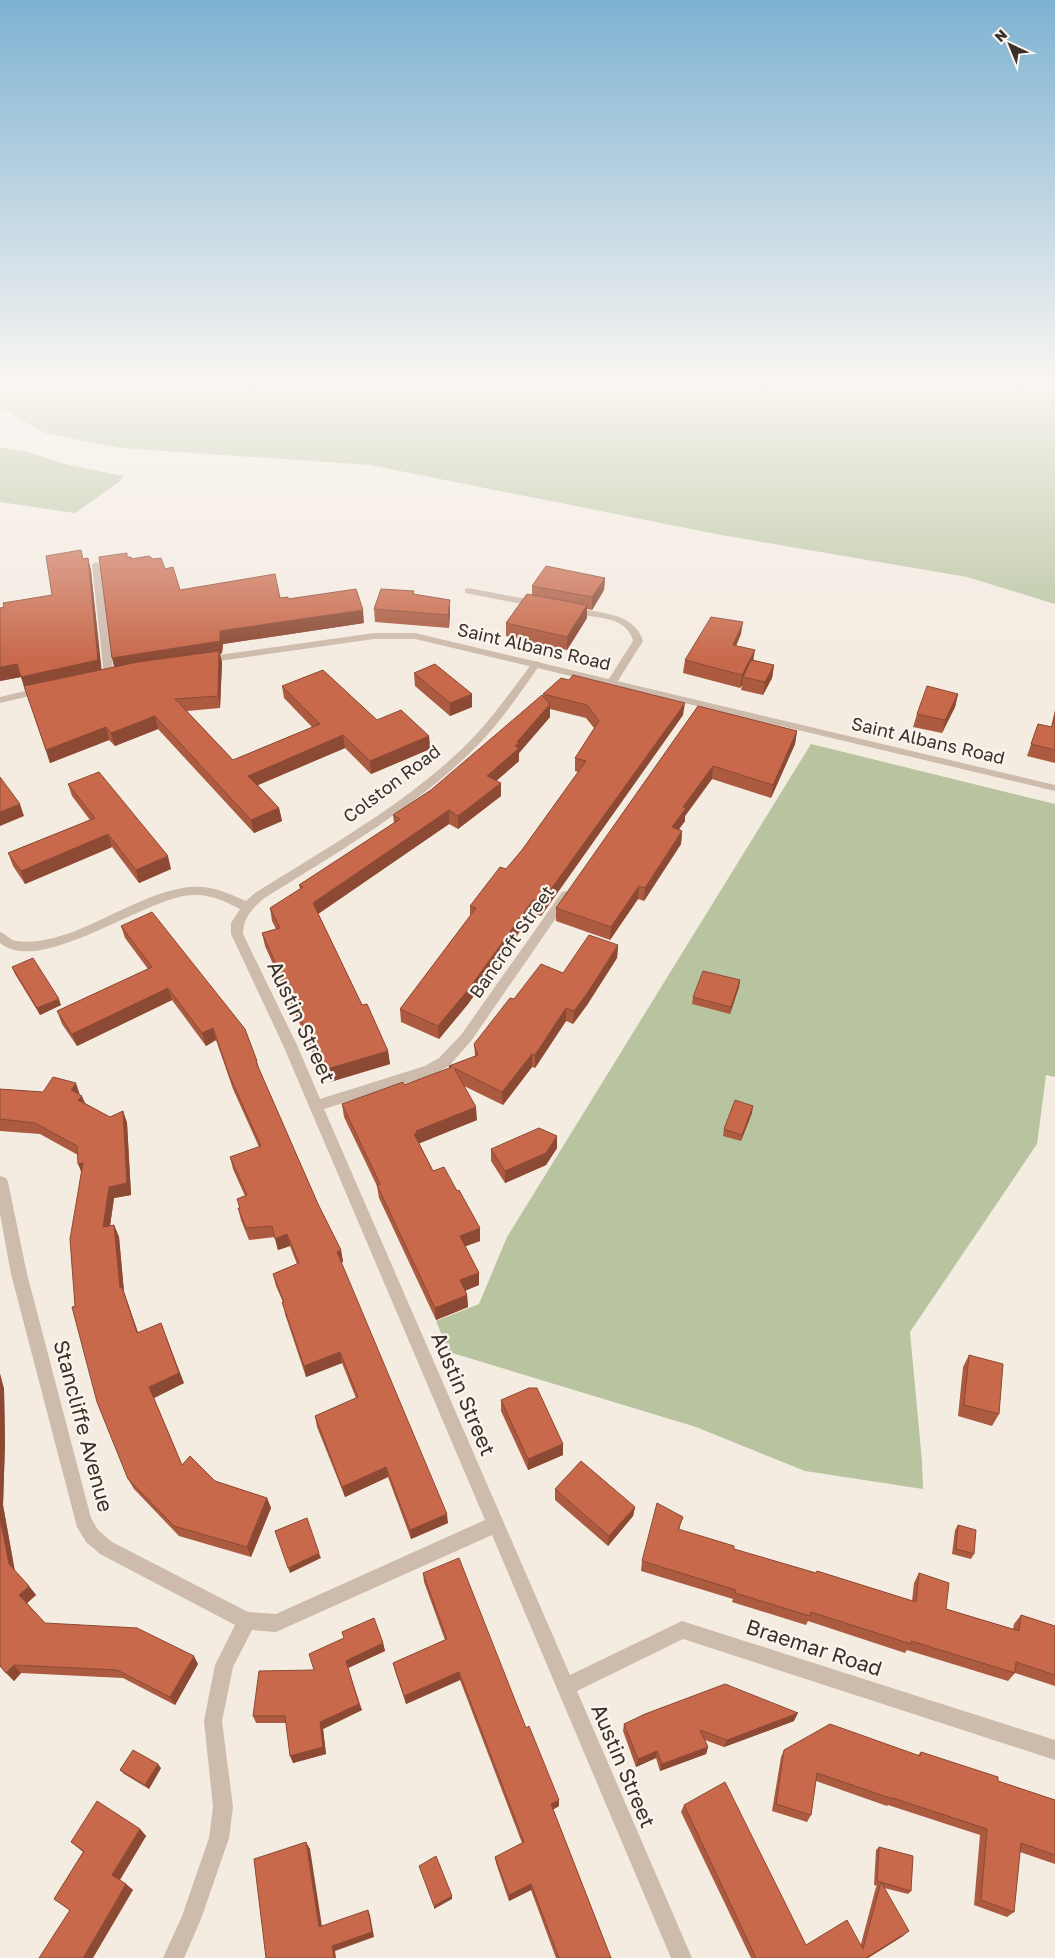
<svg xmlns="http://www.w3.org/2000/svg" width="1055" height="1958" viewBox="0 0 1055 1958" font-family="'Golos Text',sans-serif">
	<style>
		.green { fill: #b8c4a0 }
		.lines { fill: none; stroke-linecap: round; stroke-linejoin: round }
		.minor { fill: #cdbbac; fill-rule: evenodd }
		.tertiary { fill: #cdbbac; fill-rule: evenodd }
		.wall { fill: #ac5a40 }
		.shaded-wall { fill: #8c4a34 }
		.building { fill: #c8694b; stroke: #8c4a34 }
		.labels { text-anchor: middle; stroke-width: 4.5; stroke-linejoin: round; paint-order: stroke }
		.street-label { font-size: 18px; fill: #3b302b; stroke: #fbf5ee }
		.near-street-label { font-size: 21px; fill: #3b302b; stroke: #fbf5ee }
	</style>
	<rect width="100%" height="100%" fill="#f4ebe1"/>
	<path class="green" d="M0,386H1055V604L967,577L716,534L370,465L120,448L44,433L0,407Z
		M0,447L28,452L69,465L123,476L120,481L75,513L0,502Z
		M811,744L1055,804V1077L1046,1075L1037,1144L910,1332L922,1461L923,1489L805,1471L696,1427L449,1352L436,1321L479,1304L507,1237Z"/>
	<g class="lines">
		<path class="minor" d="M96,562L100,565L114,676L109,679L104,676L92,565Z
			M468,588L537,601L542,604L537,607L465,593V589Z
			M571,608C596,612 635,612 643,641L616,684L612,685L607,682L633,641C627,614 589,618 568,613V609Z
			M536,661L539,662V666C518,696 497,727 471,752C410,811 335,854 263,899C252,909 243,918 243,934L297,1045L320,1099L425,1066L439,1058L461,1035L562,892L566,891L572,895L471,1041L449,1066L435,1074L324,1109L570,1675L682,1621L1055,1740V1760L683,1639L577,1691L692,1958H671L492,1535L276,1632L252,1630L233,1667L222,1721L233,1807L229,1838L201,1919L184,1958H163L182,1916L209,1838L213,1807L204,1721L215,1665L235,1625L100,1554L86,1542L77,1527L11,1274L0,1214V1176L6,1178L8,1182L27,1274L91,1518L98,1530L112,1542L248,1612L276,1614L485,1520L283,1045L231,934V923L240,909C225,901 210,894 193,895C146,896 41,977 0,943V932C6,934 10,940 16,941C35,944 55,938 73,932C109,918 165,883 202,887C218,888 232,895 246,901L255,893C327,848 402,806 463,748C490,722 511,691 533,662Z"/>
		<path class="tertiary" d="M374,633H415L1055,785V791L415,639H374L205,663L200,660L205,657Z
			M42,687L47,690L46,692L0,703V697Z"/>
	</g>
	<path class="wall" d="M128,557L165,569L180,590L288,599L364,623L223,644L222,653L220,654L222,663L220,708L187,711L233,760L312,727L284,698L282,686L377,720L429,736L430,749L371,774L345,748L258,785L279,808L282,821L254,833L158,729L115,746L109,740L50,763L21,677L0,681L52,595L83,559L88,558L91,571L101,670L114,667Z
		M605,578L604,590L592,610L587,609V618L567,650L506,636V623L532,595V586Z
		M414,591V594L450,613L449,628L375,622L374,609Z
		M741,634L736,646L754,660L774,665L772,678L763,695L741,690L742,685L740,688L683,673L685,660Z
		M414,673L472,707L450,716L415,686Z
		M543,694L683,715L541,916L533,913L468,1004L439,1039L401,1022L400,1009L470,916V906L506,869L522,850L578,772L575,771V758L594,728L586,718L550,709V717L519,753V761L496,781L501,796L458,829L449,824L318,914L362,1005L388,1051L390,1064L330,1082L327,1075L323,1076L265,946L262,933L276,929L272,921L270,908L300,889L299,885L394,823L393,815L431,790L543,696Z
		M958,694L955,707L942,733L913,727L917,714Z
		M698,706L797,731L795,744L771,798L712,779L685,816V821L679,829L682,831L681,844L644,901L638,899L610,940L556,921V908Z
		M1055,710V763L1027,756L1038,724L1051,727Z
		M68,784L171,869L139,883L112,847L25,884L13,866L8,853L90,820L72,796Z
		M121,926L257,1061L259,1069L318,1204L341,1250L343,1262L341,1263L448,1523L411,1539L388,1477L345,1497L317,1427L315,1416L356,1398L342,1363L306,1377L285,1314L283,1302L276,1286L273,1274L297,1264L290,1246L278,1250L275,1237L249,1240L241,1220L238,1208H240L237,1199L245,1196L233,1169L230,1157L259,1147L233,1089L216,1040L206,1046L172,1000L77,1046L62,1024L57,1011L148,969L125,938Z
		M618,945L617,958L587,1005L573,1024L566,1021L535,1068L532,1067L503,1105L464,1086L477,1120L419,1143L433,1171L480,1241L465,1246L479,1273V1285L465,1291L467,1295L468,1307L436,1320L379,1198L377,1186L344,1117L342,1104L404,1085L449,1069V1066L475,1056L474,1044L514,999Z
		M12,967L61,1005L40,1015L15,974Z
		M740,980L739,987L730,1014L692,1004L693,997Z
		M0,1089L80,1095L85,1103L110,1117L123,1111L127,1123L131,1195L114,1198L110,1226L114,1225L119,1237L124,1292L138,1333L184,1383L154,1398L182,1465L215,1481L267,1498L271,1508L251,1557L179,1536L134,1489L128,1479L75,1306L81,1172L78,1155L40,1134L0,1131Z
		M752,1113L741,1141L723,1136L724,1129Z
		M557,1136V1148L546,1165L505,1183L491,1161V1149Z
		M969,1355L999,1414L992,1426L958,1416L963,1367Z
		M0,1374L4,1389L5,1443L3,1505L15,1571L36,1595L27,1603L45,1623L198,1664L175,1705L123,1678L21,1673L14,1681L0,1666Z
		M501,1400L563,1444V1455L528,1470L501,1411Z
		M555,1489L635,1507L633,1516L608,1546L555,1500Z
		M683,1517L679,1530L734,1549L816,1573L817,1571L912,1601L914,1583L919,1573L946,1609L1013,1629L1014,1624L1021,1615L1055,1626V1686L1015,1673L1008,1681L907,1650L905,1653L808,1621L806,1625L732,1602L733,1599L641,1571L642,1561Z
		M958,1525L974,1554L971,1559L952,1554L955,1530Z
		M423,1573L526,1728L559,1806L553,1809L611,1958H556L531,1890L509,1901L496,1863L495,1857L522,1843L460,1680L406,1704L395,1671L393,1663L445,1640L424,1582Z
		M383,1643L385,1651L348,1668L362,1710L323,1729L326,1754L293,1763L286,1723H256L253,1716L314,1670Z
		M794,1721L724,1747L705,1740L708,1747L706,1754L660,1771L656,1758L636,1767L623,1731L624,1724Z
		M784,1750L918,1755L921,1752L998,1781L1055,1800V1864L1020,1852L1014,1912L1007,1917L974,1905L980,1835L888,1805L887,1806L816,1781L811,1815L807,1822L772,1811L781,1757Z
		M161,1768L149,1789L124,1774L120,1770Z
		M684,1805L806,1945L861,1944L876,1887L877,1886L874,1885L876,1850L879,1847L911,1891L908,1894L884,1888L903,1936L868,1958H751L681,1812Z
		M140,1829L146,1836L120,1880L133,1890L69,1910L54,1899L83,1852L71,1842Z"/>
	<path class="shaded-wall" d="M88,558L91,571L102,673L25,690L21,677Z
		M605,578L604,590L592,610V597Z
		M450,600V613L449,628L448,615Z
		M587,605V618L567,650V637Z
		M363,610L364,623L223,644L222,653L220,654L222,663L220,708L218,696L115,671L112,658L220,631Z
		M743,622L741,634L731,658L733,645Z
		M755,650L753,662L743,677L742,685L740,688L742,675Z
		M17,664L21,677L0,681V667Z
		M774,665L772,678L763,695L765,682Z
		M472,694V707L450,716V703Z
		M958,694L955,707L942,733L945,720Z
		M685,703L683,715L541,916V903Z
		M550,704V717L519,753V761L487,789V776L515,746L517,742Z
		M155,716L158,729L115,746L111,733Z
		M106,727L109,740L50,763L46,750Z
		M797,731L795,744L771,798L773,785Z
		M343,735L345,748L251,788L248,776Z
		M429,736L430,749L371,774L370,761Z
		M713,766L712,779L685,816V821L671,840L672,827L683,807Z
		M501,783V796L458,829V816Z
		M20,804L24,816L0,826V812Z
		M279,808L282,821L254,833L251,820Z
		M449,810V824L315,916L313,903Z
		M682,831L681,844L644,901L645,888Z
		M108,834L112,847L25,884L21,871Z
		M168,856L171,869L139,883L136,870Z
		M639,886L638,899L610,940L611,927Z
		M533,900V913L468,1004L439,1039L438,1026Z
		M618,945L617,958L587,1005L573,1024L574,1011Z
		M740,980L739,987L730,1014L731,1007Z
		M168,988L172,1000L77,1046L72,1034Z
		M59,999L61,1005L40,1015L37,1008Z
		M566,1008V1021L535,1068V1055Z
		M213,1028L216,1040L206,1046L202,1033Z
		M388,1051L390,1064L330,1082L327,1069Z
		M532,1054V1067L503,1105L502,1092Z
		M325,1063L327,1075L323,1076L321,1064Z
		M76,1083L80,1095L71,1090Z
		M82,1096L87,1108L78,1100Z
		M753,1106L752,1113L741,1141L742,1135Z
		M476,1107L477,1120L418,1144L414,1134L416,1131Z
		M123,1111L127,1123L131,1195L114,1198L108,1239L103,1227L109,1187Z
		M557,1136V1148L546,1165L505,1183V1171Z
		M83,1163V1176L78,1164Z
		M114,1225L119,1237L124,1292L142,1344L120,1288Z
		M480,1228V1241L461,1248L460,1236Z
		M287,1234L290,1246L278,1250L275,1239Z
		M341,1250L343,1262L339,1264L337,1252Z
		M479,1273V1285L461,1292L460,1280Z
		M467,1295L468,1307L436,1320L435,1308Z
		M161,1323L184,1383L154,1398L149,1387Z
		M340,1352L342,1363L306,1377L304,1366Z
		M0,1374L4,1389L5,1443L3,1505L15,1573L9,1564L0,1517Z
		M563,1444V1455L528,1470V1459Z
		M386,1467L388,1477L345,1497L342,1487Z
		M267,1498L271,1508L251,1557L247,1547Z
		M635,1507L633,1516L608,1546L609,1536Z
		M447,1514L448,1523L411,1539L410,1530Z
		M319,1553L321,1558L290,1573L288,1568Z
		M29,1586L36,1595L26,1604L19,1595Z
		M383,1643L385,1651L348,1668L346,1661Z
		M194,1656L198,1664L175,1705L170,1697Z
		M14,1665L21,1673L14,1681L6,1673Z
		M459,1672L460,1680L406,1704L404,1696Z
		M359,1704L362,1710L323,1729L326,1754L293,1763L290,1756L320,1722Z
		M798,1713L794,1721L724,1747L727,1740Z
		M708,1747L706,1754L660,1771L662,1764Z
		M657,1751L656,1758L636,1767L638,1759Z
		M158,1764L161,1768L149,1789L145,1785Z
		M559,1800V1806L551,1811V1804Z
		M140,1829L146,1836L119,1881L112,1875Z
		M306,1842L310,1849L323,1933L319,1927Z
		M126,1884L133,1890L93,1958H83Z
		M531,1884V1890L509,1901V1895Z
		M452,1896V1899L434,1909V1906Z
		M368,1910L370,1915L374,1937L335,1951L336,1958H334L332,1946Z
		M909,1931L903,1936L868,1958H866Z"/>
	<path class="building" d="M81,550L83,559L88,558L98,660L21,677L17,664L0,667V608L4,607L3,603L52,595L46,556Z
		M127,553V557H131V559L149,556L153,559L161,558L165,569L173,567L180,590L275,574L280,598L288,597V599L356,589L363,610L220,631V641L112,658L99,557Z
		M546,566L605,578L592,597L532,586Z
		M381,589L414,591L413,594L450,600L448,615L374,609Z
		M527,594L587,605L567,637L506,623Z
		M711,617L743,622L733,645L755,650L742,675L685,660Z
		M219,651L218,696L175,699L233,760L320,724L282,686L323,670L377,720L401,710L429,736L370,761L343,735L248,776L279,808L251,820L155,716L111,733L106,727L46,750L24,686L138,662Z
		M751,660L774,665L765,682L743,677Z
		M435,664L472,694L450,703L414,673Z
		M573,675L685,703L541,903L533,900L468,990L438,1026L400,1009L476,908L470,906L500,867L506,869L522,850L586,761L575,758L599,721L587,705L543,694L561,678L569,680Z
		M927,686L958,694L945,720L917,714Z
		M542,695L550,704L517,742L519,743L515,746L519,748L487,776L501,783L458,816L449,810L313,903L362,1005L367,1004L388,1051L327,1069L325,1063L321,1064L262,933L280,928L270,908L303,887L299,885L400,819L393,815L431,790Z
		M698,706L797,731L773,785L713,766L683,807L686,808L672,827L682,831L645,888L639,886L611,927L556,908Z
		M1055,714V750L1031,744L1038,724L1052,727Z
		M99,772L168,856L136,870L108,834L21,871L8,853L95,818L68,784Z
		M0,777L20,804L0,812Z
		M152,912L245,1029L257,1061L256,1062L318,1204L341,1250L337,1252L447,1514L410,1530L386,1467L342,1487L315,1416L358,1397L340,1352L304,1366L282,1302H284L273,1274L299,1263L287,1234L275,1239L272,1226L246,1228L238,1208H240L237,1199L247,1195L230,1157L261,1146L230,1077L213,1028L202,1033L168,988L72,1034L57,1011L152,967L121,926Z
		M589,935L618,945L588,992L574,1011L566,1008L535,1055L532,1054L502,1092L454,1068L476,1107L416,1131L417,1133L414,1134L433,1171L444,1167L457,1191L459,1190L480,1228L460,1236L479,1273L460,1280L467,1295L435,1308L377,1185L380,1184L342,1104L403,1082L404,1085L452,1067L449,1066L478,1055L474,1044L510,998L514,999L541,964L563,973Z
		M33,958L59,999L37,1008L12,967Z
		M703,971L740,980L731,1007L693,997Z
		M53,1077L76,1083L71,1090L82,1096L78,1100L110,1117L123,1111L127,1183L109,1187L103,1227L114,1225L120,1288L122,1287L137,1333L161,1323L179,1373L149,1387L182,1465L190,1456L215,1481L267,1498L247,1547L174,1526L128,1479L97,1402L72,1307L75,1306L70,1239L83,1163L78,1164L77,1146L35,1123L0,1119V1089L43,1092Z
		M735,1100L753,1106L742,1135L724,1129Z
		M539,1128L557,1136L546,1153L505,1171L491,1149Z
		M969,1355L1003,1364L999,1414L964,1405Z
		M529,1388H537L563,1444L528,1459L501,1400Z
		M581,1461L635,1507L609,1536L555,1489Z
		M657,1503L683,1517L678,1529L734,1546V1549L816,1573L817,1571L916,1602L919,1573L949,1583L946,1609L1019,1631L1021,1615L1055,1626V1675L1016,1662L1015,1673L911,1641V1644L811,1612L810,1616L735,1593L736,1590L642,1561Z
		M0,1517L9,1564L29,1586L19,1595L45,1623L137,1628L194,1656L170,1697L117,1670L14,1665L6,1673L0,1666Z
		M307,1518L319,1553L288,1568L275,1531Z
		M958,1525L976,1530L974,1554L956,1549Z
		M459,1558L526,1728L529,1726L559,1800L551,1804L611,1958H559L531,1884L509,1895L495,1857L524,1842L459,1672L404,1696L393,1663L447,1639L423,1573Z
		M374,1618L383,1643L346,1661L359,1704L320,1722L323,1747L290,1756L285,1716H253L259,1671L314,1670L309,1654L344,1638L342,1632Z
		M725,1684L798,1713L727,1740L700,1730L708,1747L662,1764L657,1751L638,1759L624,1724L645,1714Z
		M830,1724L920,1756L921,1752L998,1777V1781L1055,1800V1855L1021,1843L1014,1912L981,1900L987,1829L893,1798V1799L817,1773L811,1815L776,1804L784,1750Z
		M133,1750L158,1764L145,1785L120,1770Z
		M725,1782L806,1945L847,1920L863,1949L881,1882L909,1931L866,1958H756L684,1805Z
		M97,1801L140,1829L112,1875L126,1884L83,1958H39L70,1910L54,1899L84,1851L71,1842Z
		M306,1842L319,1927L368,1910L372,1932L332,1946L334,1958H266L254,1859Z
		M879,1847L913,1856L911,1891L877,1881Z
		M436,1856L452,1896L434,1906L419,1866Z"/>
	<linearGradient id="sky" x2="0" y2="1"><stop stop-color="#7eb2d2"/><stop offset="0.58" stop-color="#faf6f2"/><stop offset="1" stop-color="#faf6f2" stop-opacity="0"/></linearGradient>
	<rect width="1055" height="660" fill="url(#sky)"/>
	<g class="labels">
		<g class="street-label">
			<text transform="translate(534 647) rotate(13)" y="6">Saint Albans Road</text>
			<text transform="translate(928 741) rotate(13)" y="6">Saint Albans Road</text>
			<text transform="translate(392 784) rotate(-37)" y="6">Colston Road</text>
			<text transform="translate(512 942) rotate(-55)" y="6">Bancroft Street</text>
		</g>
		<g class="near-street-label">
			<text transform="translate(301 1022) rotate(65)" y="7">Austin Street</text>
			<text transform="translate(463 1394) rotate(67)" y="7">Austin Street</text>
			<text transform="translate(83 1426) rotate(75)" y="7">Stancliffe Avenue</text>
			<text transform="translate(814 1648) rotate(18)" y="7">Braemar Road</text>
			<text transform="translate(623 1766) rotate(67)" y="7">Austin Street</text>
		</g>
	</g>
	<g transform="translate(1010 45) rotate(316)" stroke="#fbf5ee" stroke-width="4" paint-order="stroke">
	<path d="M0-4L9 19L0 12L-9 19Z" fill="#3b302b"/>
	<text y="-8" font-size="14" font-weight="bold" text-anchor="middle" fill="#3b302b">N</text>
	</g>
</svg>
